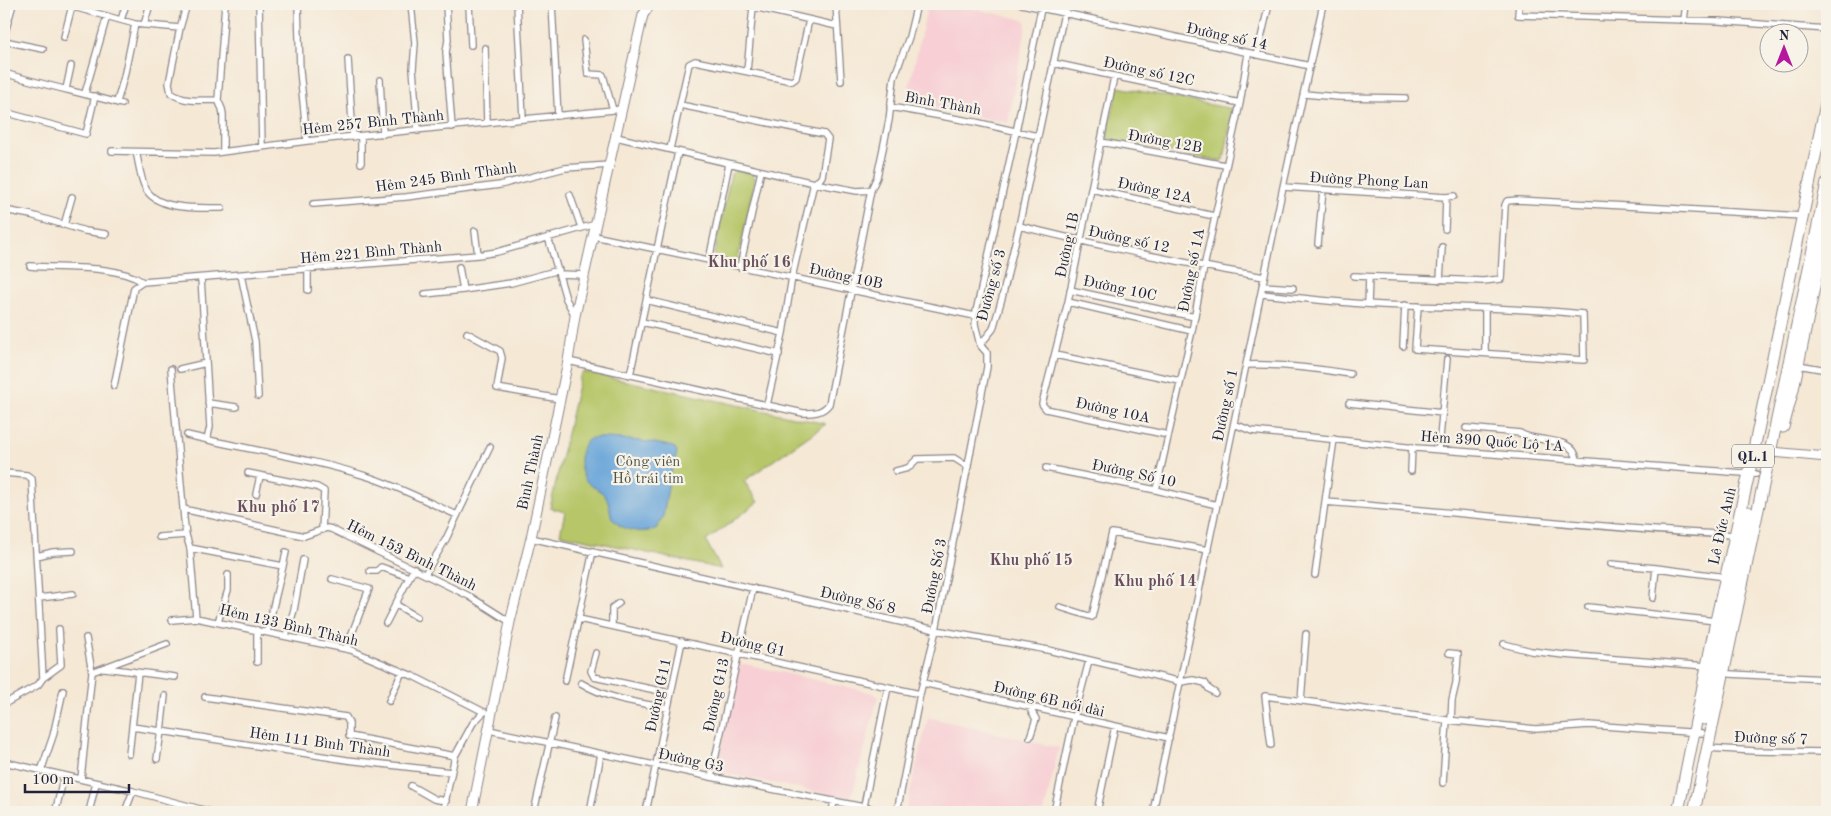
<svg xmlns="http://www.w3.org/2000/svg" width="1831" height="816" viewBox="0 0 1831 816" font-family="'Old Standard TT',serif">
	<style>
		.built { fill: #f7cfd4 }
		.green { fill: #b6c668; stroke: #6c7452 }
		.water { fill: #68a4d9; stroke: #45638a }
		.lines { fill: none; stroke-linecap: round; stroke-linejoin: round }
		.street-casing { stroke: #8c8588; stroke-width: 8 }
		.secondary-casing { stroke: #8c8588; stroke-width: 11 }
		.highway-casing { stroke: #8c8588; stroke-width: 13 }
		.street { stroke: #fff; stroke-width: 5.5 }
		.secondary { stroke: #fff; stroke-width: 9 }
		.highway { stroke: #fff; stroke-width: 11 }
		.labels { text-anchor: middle; stroke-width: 4.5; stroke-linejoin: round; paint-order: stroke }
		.shield { fill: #f7f3e8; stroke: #62616f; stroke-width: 1 }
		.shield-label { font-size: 14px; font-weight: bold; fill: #22223b }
		.street-label { font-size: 15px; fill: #22223b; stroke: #f7f3e8 }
		.park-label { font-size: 15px; fill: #4e5348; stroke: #f7f3e8 }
		.neighbourhood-label { font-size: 16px; font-weight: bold; fill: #694e5e; stroke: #f7f3e8 }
	</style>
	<rect width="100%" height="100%" fill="#f7f3e8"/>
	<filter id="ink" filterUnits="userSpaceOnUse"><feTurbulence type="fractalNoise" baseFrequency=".02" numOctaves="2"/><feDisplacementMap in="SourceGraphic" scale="10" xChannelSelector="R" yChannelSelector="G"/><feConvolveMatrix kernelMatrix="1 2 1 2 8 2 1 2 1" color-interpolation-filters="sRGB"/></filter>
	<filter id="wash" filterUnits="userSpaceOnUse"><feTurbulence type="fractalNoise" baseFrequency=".0096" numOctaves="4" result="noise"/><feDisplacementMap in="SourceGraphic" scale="20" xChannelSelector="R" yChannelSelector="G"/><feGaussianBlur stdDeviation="1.12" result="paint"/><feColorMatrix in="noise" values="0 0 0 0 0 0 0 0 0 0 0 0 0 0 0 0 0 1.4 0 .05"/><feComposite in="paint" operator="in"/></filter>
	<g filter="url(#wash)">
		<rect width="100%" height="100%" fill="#f5e8d5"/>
		<path class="built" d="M928,4H952L1025,20L1026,26L1008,123L910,103L909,88Z
			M745,664L873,693L878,698L852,796L846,798L718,772L717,767L739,665Z
			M928,717L1059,748L1044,812H920L906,809Z"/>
		<path class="green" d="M1118,87L1233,109L1224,160L1218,161L1110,140L1107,136Z
			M736,170L752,173L755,179L738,259L735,262L716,259L714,254L731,174Z
			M584,372L826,424L744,481L758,502L706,541L721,569L560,534L565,512L550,508L580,376Z"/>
		<path class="water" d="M592,438C608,437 662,442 675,448L677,453L670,476L663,517L657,528C645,535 620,531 612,518C609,511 610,502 605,496C601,490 592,487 587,482C577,471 577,444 592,438Z"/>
	</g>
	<g filter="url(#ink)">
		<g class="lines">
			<g class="street-casing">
				<path id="street" d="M63,4L135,24L180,28L187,4
					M259,4L262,147
					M298,4L300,71L307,141
					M411,4L415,43L413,69L418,131
					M446,4L448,40L446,52L452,127
					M469,4L471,45
					M517,4L523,118
					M552,4L558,116
					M741,4L837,26
					M836,4L841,81
					M1022,4L1310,66
					M1519,4L1518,15L1719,21L1827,29
					M121,20L126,4
					M1684,20L1686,4
					M144,25L150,4
					M180,28L169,83L171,93C185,103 201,100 218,100
					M4,36L13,4
					M64,37L72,6
					M584,40L588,74L603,75L613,110
					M4,41L43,49
					M485,48L487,123
					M1257,55L1269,4
					M348,59L353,137
					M1053,63L1240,103
					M747,71L753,7
					M4,73C43,85 83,93 122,104
					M1114,77L1068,302L1042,404L1046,409L1168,435
					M380,80L383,134
					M66,89L71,66
					M85,93L107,16
					M1304,94L1338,97L1405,98
					M117,102L124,77L135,24
					M680,105L824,134L828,139L822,176L820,179L814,183L792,277L783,333L767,405
					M890,107L975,122L1037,136
					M4,112L86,134L95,96
					M361,136V163
					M616,137L814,183L857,191L871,190L877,177L889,120L894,78L909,37L917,4
					M1101,142L1225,165
					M670,149L689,64L695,61L792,81L796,78L809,20
					M112,151L214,153L307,141L623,109
					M223,151V114L222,109L218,100L225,4
					M136,152C139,163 140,177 145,187C155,211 200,208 222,208
					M1283,187L1446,197L1454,196
					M1091,189L1214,216
					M570,195L581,227
					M313,204L406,197L500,185L565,168L610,165
					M4,210L31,215L85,231L106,234
					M64,225L72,197
					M1019,226C1100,246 1182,263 1264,277
					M1445,229L1446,197
					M475,231L478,255
					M594,236L975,316
					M548,237L566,299L575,316
					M1318,244L1323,190
					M709,260L729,164
					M30,266C62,269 116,264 143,282
					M459,267L463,290L511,283L559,270
					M740,267L761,171
					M308,269V290
					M560,274L585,275
					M241,275L255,341L258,396
					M1354,276L1483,281L1501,279L1505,205L1507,201L1518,200L1803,216
					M201,278L210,427L207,440
					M1440,280L1442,247
					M143,282L478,255L497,252L596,224
					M1262,286L1293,288
					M1070,290L1195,317
					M425,294L463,290
					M1261,294C1301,298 1342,303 1382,305C1449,308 1517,307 1583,314L1584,360L1415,349L1418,306
					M646,300L783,333
					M1068,302L1192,331
					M1368,304L1369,277
					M1485,309V353
					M642,322L779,354
					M467,333L500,351L502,358L497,388L560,399
					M980,345L993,329L1002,298L1019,226L1066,4
					M1403,346L1405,305
					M1055,355L1180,381
					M568,361L803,413C814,413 822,413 829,404L871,190
					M1246,365C1281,364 1316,368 1350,374
					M1798,365L1827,370
					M171,369L184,519L186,535L190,548L196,618
					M180,369L206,363
					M630,375L678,152
					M114,386L134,288L143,282
					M208,403L236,407
					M1349,403L1443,413
					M1234,424L1252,431L1416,448L1756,474
					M1466,428L1520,433C1535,444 1574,434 1577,460
					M187,435C248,450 310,458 369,477C399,487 428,502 457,515
					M1334,439L1325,502C1462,512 1598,529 1735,535
					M1439,449L1447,359
					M1046,468L1156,490L1217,505
					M896,471L908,468L917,459L954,458L968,467
					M1411,471L1412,447
					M4,473L27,475L32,479L43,678L38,685L4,704
					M248,473L317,487L324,491L322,530
					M1156,490L1192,331L1204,267L1240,103L1248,54
					M256,494L260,476
					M183,509L304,536L327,528L331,529L469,596L510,622
					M159,537L186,535
					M531,538L936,630L1048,650L1181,682L1193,680L1205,683L1209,689L1215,693
					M190,548L283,566L267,632
					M37,556L53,552L73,551
					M1611,564L1656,568L1726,577
					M283,566L286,552
					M370,571H377L381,567L409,577
					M425,574L446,539L490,447
					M1315,575L1325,502
					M332,579L369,589L346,649
					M39,598L73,594
					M1653,598L1656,568
					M395,604L417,617
					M1060,607L1092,617L1112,533L1208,550
					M1588,607L1716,621
					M579,619L920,694
					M172,620L196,618L351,650L415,677L484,712
					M218,622L228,590V575
					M386,623L414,568
					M612,626V608L619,603
					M286,636L294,610L303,560
					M86,638L92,672
					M1504,644L1531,651L1564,655L1707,666
					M596,653L591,671L594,677L670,693
					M1449,653L1458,654L1456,683L1452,700L1451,720
					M257,662V630
					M105,668L175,677
					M1730,674L1827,679
					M43,678L61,665L59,629
					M565,681L593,551
					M581,683C607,699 638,703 668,708
					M923,683L1169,738
					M205,697L346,717L349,723V736L455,756
					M389,701L402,672
					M1301,701L1306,634
					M1029,707L1036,719L1030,737
					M132,727L161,731L165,696
					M489,730L711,777L889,812
					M1271,745L1265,696L1447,720L1536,729L1589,725L1702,733
					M1707,748L1755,751L1827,752
					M129,754L138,673
					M157,759L161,731L347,760L451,772
					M4,762L129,790L211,812
					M41,771L53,736L63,691
					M711,777L753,588
					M81,779L92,672L167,644
					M1443,783L1447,720
					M411,786L434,799L446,801
					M864,806L888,687
					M56,809L64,776
					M89,812L96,783
					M125,812L133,791
					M283,812H286
					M443,812L455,756L473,723L484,712H485
					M534,812L555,718
					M590,812L601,754
					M646,812L682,641
					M832,812L834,801
					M897,812L920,694L936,630L987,367V353L980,345L975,324V316L1016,132L1042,4
					M1054,812L1074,718L1089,661
					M1097,812L1115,726
					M1153,812L1283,187L1323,4"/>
			</g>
			<g class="secondary-casing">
				<path id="secondary" d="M1771,452L1827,457
					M472,812L510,622L531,538L568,361L575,316L643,15L650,5"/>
			</g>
			<g class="highway-casing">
				<path id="highway" d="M1783,427L1793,389L1827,224
					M1704,719L1748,512
					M1678,812L1716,621L1749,473L1827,99
					M1694,812L1827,183"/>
			</g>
			<use href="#street" class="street"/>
			<use href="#secondary" class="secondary"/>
			<use href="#highway" class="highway"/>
		</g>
	</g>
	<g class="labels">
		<rect class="shield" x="1732" y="444.5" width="42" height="23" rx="4"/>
		<g class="shield-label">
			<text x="1753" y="461">QL.1</text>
		</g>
		<g class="street-label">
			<text transform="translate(1227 36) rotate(12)" y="5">Đường số 14</text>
			<text transform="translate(1149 71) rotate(12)" y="5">Đường số 12C</text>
			<text transform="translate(943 103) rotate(10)" y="5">Bình Thành</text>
			<text transform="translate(373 122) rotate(-6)" y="5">Hẻm 257 Bình Thành</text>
			<text transform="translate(1165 141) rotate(10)" y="5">Đường 12B</text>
			<text transform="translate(446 177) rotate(-8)" y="5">Hẻm 245 Bình Thành</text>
			<text transform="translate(1369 180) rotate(3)" y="5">Đường Phong Lan</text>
			<text transform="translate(1155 190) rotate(12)" y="5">Đường 12A</text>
			<text transform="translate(1129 239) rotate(12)" y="5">Đường số 12</text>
			<text transform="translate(1067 245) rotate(-78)" y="5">Đường 1B</text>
			<text transform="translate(371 252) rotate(-5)" y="5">Hẻm 221 Bình Thành</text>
			<text transform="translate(1191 270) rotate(-79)" y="5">Đường số 1A</text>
			<text transform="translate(846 276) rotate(12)" y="5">Đường 10B</text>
			<text transform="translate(991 285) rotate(-75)" y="5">Đường số 3</text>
			<text transform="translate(1120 288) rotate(12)" y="5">Đường 10C</text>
			<text transform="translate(1225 405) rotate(-78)" y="5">Đường số 1</text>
			<text transform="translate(1113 410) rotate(12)" y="5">Đường 10A</text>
			<text transform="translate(1492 441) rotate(4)" y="5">Hẻm 390 Quốc Lộ 1A</text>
			<text transform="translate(530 472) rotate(-78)" y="5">Bình Thành</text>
			<text transform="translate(1134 473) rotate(12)" y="5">Đường Số 10</text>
			<text transform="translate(1722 526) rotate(-77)" y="5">Lê Đức Anh</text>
			<text transform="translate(412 555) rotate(26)" y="5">Hẻm 153 Bình Thành</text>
			<text transform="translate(934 576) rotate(-79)" y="5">Đường Số 3</text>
			<text transform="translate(858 600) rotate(13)" y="5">Đường Số 8</text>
			<text transform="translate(289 625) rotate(13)" y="5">Hẻm 133 Bình Thành</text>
			<text transform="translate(753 644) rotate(13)" y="5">Đường G1</text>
			<text transform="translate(658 695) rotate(-78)" y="5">Đường G11</text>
			<text transform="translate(716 695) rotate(-78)" y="5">Đường G13</text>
			<text transform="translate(1049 699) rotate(13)" y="5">Đường 6B nối dài</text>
			<text transform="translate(1771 738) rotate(2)" y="5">Đường số 7</text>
			<text transform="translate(320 742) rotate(8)" y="5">Hẻm 111 Bình Thành</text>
			<text transform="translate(691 760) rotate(12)" y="5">Đường G3</text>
		</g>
		<g class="park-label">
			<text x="648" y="466">Công viên<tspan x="648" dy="17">Hồ trái tim</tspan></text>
		</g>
		<g class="neighbourhood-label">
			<text x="749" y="267">Khu phố 16</text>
			<text x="278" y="512">Khu phố 17</text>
			<text x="1031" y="565">Khu phố 15</text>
			<text x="1155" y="586">Khu phố 14</text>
		</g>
	</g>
	<rect width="1831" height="816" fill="none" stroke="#f7f3e8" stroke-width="20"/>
	<g transform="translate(1784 48)"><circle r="24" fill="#f7f3e8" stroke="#a29fa3"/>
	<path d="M0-4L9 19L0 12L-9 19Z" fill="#b5179e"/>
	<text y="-8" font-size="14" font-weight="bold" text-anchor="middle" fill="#22223b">N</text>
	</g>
	<path d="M25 784v8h104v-8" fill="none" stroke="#22223b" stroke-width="2.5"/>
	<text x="32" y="784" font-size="15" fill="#22223b" stroke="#f7f3e8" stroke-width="4" paint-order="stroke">100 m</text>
</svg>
